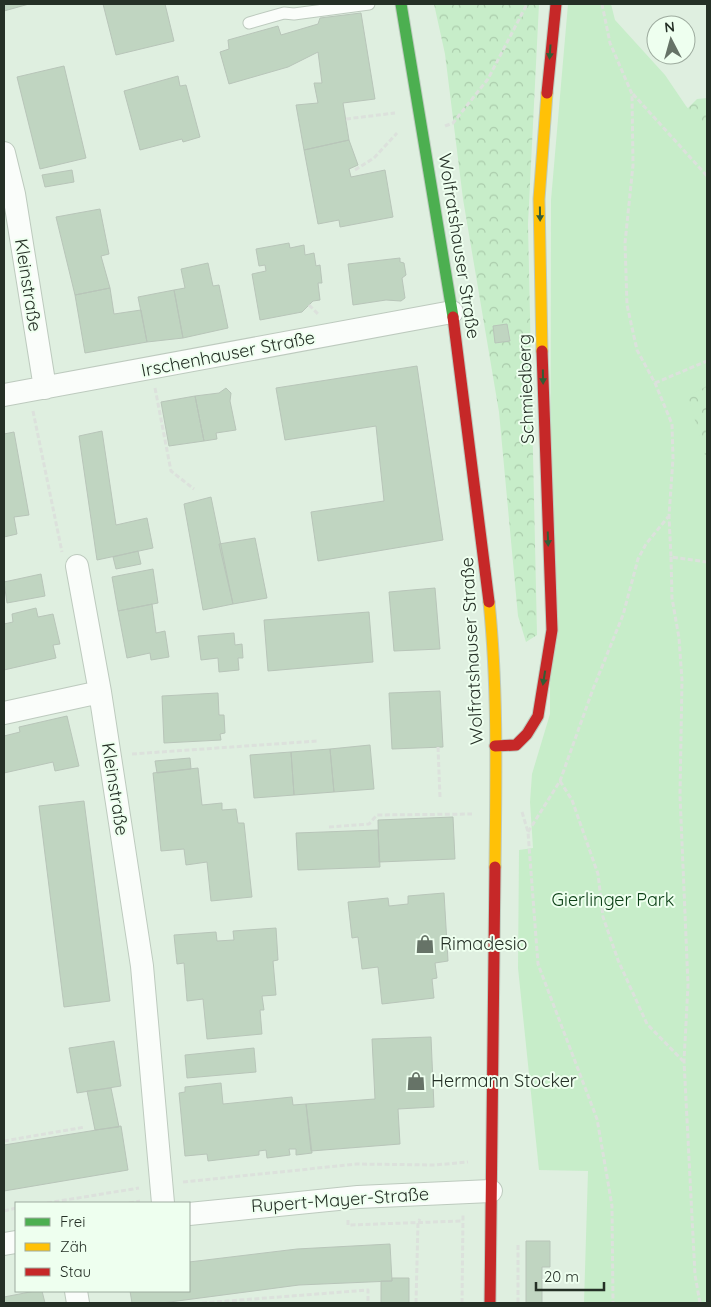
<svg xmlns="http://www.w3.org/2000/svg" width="711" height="1307" viewBox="0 0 711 1307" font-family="Quicksand,sans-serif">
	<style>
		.forest { fill: url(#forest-crowns) }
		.green { fill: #c7edc9 }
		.building { fill: #c0d5c1; stroke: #b8c5b9 }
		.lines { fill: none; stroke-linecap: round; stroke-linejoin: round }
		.lane-casing { stroke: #bdcabe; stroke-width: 13 }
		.street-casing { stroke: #bdcabe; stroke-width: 24 }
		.fast-casing { stroke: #bdcabe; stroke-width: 13 }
		.slow-casing { stroke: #bdcabe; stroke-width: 13 }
		.jam-casing { stroke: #bdcabe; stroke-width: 13 }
		.path { stroke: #dce1dc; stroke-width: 3; stroke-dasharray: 5 2.5; stroke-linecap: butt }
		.lane { stroke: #fafdfa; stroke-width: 11 }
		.street { stroke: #fafdfa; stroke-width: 22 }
		.fast { stroke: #4caf50; stroke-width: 11 }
		.slow { stroke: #ffc107; stroke-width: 11 }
		.jam { stroke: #c62828; stroke-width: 11 }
		.oneway { fill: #335c35 }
		.labels { text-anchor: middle; stroke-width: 4; stroke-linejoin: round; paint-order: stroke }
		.street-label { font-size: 18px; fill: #253026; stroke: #eeffef }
		.park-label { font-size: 18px; fill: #0d4117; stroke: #eeffef }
		.poi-label { font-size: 18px; fill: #253026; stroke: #eeffef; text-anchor: start }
	</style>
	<defs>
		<pattern id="forest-crowns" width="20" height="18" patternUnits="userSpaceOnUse" patternTransform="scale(1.25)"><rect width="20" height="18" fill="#c7edc9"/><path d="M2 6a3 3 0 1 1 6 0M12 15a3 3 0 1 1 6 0" fill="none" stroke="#abccac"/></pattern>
	</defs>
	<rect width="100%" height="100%" fill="#dfefe0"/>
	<path class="forest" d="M434,4H539L528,224L537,635L526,642L518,616L499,412L463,199L445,54Z
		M707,98V166L682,114L697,99Z
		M707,365V492L663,384Z"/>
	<path class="green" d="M568,4H611L615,20L665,75L686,106L707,131V386L688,396L707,462V1303H584L588,1171L539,1170L518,968L519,850L533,848L530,802L532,774L550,714L551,200Z"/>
	<path class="building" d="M4,4H29L4,11Z
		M103,4H165L174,41L116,55Z
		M361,13L375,99L343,103L349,140L304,150L296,105L318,103L314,83H322L318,52L288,67L229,84L220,52L229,49L228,40L278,26L281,35L318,24L320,18Z
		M64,66L86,158L40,169L17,77Z
		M178,76L180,86L186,85L200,137L183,142L182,139L140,150L124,91Z
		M349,140L358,165L349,169L351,177L385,170L393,217L340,227L339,220L318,224L304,150Z
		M72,170L74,182L45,187L42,175Z
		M100,209L109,254L101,256L110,288L75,295L56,217Z
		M289,243L290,248L304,245L305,255L314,253L316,266L320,265L322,283H318L320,300L313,301L302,312L260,320L252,274L266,271L265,265L259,266L256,249Z
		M400,258V262L404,263L406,275L402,278L405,298L401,301L386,300L353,305L348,264Z
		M208,263L213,286L219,285L228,328L183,338L174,290L185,288L181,269Z
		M110,288L114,314L141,310L147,342L85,353L75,295Z
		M174,290L183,338L147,342L138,297Z
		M507,324L510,341L495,343L493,326Z
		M417,366L443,540L318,561L311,512L384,501L376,426L285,440L276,388Z
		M226,388L231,393L230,401L236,430L216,433L217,439L204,441L195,396L219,393Z
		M195,396L204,441L169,446L161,402Z
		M102,431L116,525L147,518L153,548L97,560L79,436Z
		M14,432L29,515L14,517L17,534L4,537V434Z
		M211,497L233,604L203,610L184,504Z
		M255,538L267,598L233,604L219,544Z
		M138,551L141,564L116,569L113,557Z
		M153,569L158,603L118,611L112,577Z
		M41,574L45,596L7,603L4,582Z
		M435,588L440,649L394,651L389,592Z
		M152,604L156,633L165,631L169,657L151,660L150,653L127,658L118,611Z
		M36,608L38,617L53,614L60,644L53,645L56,658L4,670V624L13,622L12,614Z
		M369,612L373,662L268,671L264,620Z
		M234,633L235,645L242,644L243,658H238L239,670L219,672L218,658L201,660L198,636Z
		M440,691L443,747L392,749L389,693Z
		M218,693L219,715H224L225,733L220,734L221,740L164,743L162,696Z
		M67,716L79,766L55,771L53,762L4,773V736L20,732L19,727Z
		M370,745L374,789L334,792L330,749Z
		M330,749L334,792L294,795L291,752Z
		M291,752L294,795L254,798L250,755Z
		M190,758L191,769L157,773L155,761Z
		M198,768L202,805L222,803V810L236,809L238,823H244L252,897L211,901L207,862L186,865L184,849L161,851L153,773Z
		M84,801L110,1001L64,1007L39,806Z
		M453,817L455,859L379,862L378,820Z
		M378,830L380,867L298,870L296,833Z
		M444,893L448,961L435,963L437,978L432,979L434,998L382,1004L378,967L362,969L358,937L352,938L348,902L388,898L389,906L408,904V896Z
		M276,928L278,960L273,961L276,995L262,996L264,1010H260L262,1034L207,1039L203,999L187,1001L184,963L177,964L174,935L216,932L217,941L234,940L233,931Z
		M431,1037L434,1107L398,1109L400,1144L311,1151L306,1104L375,1099L372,1039Z
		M114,1041L121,1086L77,1093L69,1048Z
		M254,1048L256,1072L187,1078L185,1055Z
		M221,1083L223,1104L292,1097L293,1105L306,1104L312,1153L296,1155V1149H289L290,1155L267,1158L266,1150L259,1151V1155L208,1161L207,1154L185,1156L179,1093L185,1092V1087Z
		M111,1088L119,1127L95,1130L87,1091Z
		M121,1126L128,1170L4,1191V1145Z
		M526,1241H550V1267H542V1303H526Z
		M390,1244L392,1281L299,1285L162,1303H132L130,1291H189V1262L297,1249Z
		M392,1278H409V1303H381V1281H392Z
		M35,1291H42L45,1303H4V1297Z"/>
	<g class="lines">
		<g class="lane-casing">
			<path id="lane" d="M249,23L284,13L294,14L369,4"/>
		</g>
		<g class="street-casing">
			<path id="street" d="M4,153L14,194L45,388
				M4,395L452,312
				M77,566L100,692L142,966L163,1203
				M4,713L100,692
				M189,1214L358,1197L491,1191
				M4,1244L16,1242
				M76,1291L78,1303"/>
		</g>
		<g class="fast-casing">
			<path id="fast" d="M401,4L453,317"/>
		</g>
		<g class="slow-casing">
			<path id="slow" d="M542,351L539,199L547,93
				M489,602C498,689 496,779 495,867"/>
		</g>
		<g class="jam-casing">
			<path id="jam" d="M547,93L556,4
				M453,317L489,602
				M495,746L516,745L527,734L538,716L552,630L542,351
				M490,1303L495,867"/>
		</g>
		<path class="path" d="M602,4L610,43L632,94L633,165L625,243L627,305L637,350L655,383L672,424L673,458L669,516L671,557L707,562
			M633,94L707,176
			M346,119L395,113
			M445,126L453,123L488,79L527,4
			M355,170L374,158L397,133
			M309,305L318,314
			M655,383L707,361
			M155,388L171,471L194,489
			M33,411L62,552
			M671,557L672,598L679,638L682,680L680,795L688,985L684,1061L695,1275L700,1303
			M438,747L440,797
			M132,754L317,741
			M560,781L572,800L598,874L603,917L618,960L647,1024L683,1061
			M522,812L528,832L538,964L597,1119L604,1159L612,1206L613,1303
			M329,827L369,824L377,815L472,814
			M528,832L560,781L593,689L623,615L638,559L646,544L668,517
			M4,1141L85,1127
			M183,1182L357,1164L435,1165L468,1162
			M47,1203L139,1188
			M129,1203L140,1201
			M4,1211L16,1208
			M348,1220V1225L463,1221
			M518,1245V1303
			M202,1303L368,1290V1303
			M416,1303L418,1222L420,1219
			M462,1303L463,1215"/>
		<use href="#lane" class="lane"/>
		<use href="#street" class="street"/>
		<use href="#fast" class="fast"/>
		<use href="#slow" class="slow"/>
		<use href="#jam" class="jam"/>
	</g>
	<defs><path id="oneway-solid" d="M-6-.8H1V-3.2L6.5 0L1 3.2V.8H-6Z" transform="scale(1.25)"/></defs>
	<g class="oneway">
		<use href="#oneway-solid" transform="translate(550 52) rotate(94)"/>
		<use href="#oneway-solid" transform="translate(540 214) rotate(89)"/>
		<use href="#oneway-solid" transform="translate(543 377) rotate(89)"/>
		<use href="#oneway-solid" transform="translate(548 539) rotate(88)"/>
		<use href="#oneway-solid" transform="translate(544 678) rotate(99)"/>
	</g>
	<defs>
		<g id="shop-bare" transform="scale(1.5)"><path d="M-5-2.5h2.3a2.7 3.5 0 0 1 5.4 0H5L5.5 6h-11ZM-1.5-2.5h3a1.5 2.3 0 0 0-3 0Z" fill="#667367" stroke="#eeffef" stroke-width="2.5" paint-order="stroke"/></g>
	</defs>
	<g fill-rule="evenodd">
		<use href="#shop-bare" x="425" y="944"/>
		<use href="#shop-bare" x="416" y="1081"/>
	</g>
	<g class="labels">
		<g class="street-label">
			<text transform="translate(459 246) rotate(81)" y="6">Wolfratshauser Straße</text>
			<text transform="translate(28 285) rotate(81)" y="6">Kleinstraße</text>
			<text transform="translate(228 354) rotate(-11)" y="6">Irschenhauser Straße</text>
			<text transform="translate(526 389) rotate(-92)" y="6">Schmiedberg</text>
			<text transform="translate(472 651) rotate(-93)" y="6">Wolfratshauser Straße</text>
			<text transform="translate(115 789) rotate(81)" y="6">Kleinstraße</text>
			<text transform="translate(340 1200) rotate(-4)" y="6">Rupert-Mayer-Straße</text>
		</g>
		<g class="park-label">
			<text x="613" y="906">Gierlinger Park</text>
		</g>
		<g class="poi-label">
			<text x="440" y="950">Rimadesio</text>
			<text x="431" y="1087">Hermann Stocker</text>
		</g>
	</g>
	<rect width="711" height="1307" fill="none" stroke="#253026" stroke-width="10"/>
	<rect x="15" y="1202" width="175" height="90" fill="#eeffef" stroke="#9eac9f"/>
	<rect x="25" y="1218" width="25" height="8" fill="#4caf50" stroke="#9eac9f"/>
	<text x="60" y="1227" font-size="15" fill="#253026">Frei</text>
	<rect x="25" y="1243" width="25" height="8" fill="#ffc107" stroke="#9eac9f"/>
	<text x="60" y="1252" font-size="15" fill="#253026">Zäh</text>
	<rect x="25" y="1268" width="25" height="8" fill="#c62828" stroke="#9eac9f"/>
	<text x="60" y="1277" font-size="15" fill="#253026">Stau</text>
	<g transform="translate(671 40) rotate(354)"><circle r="24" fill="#eeffef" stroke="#9eac9f"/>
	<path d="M0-4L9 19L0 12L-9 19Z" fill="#667367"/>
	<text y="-8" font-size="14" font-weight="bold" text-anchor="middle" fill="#253026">N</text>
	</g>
	<path d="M536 1282v8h68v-8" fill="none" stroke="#253026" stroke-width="2.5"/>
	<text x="544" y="1282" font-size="15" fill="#253026" stroke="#eeffef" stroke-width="4" paint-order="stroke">20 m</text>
</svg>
